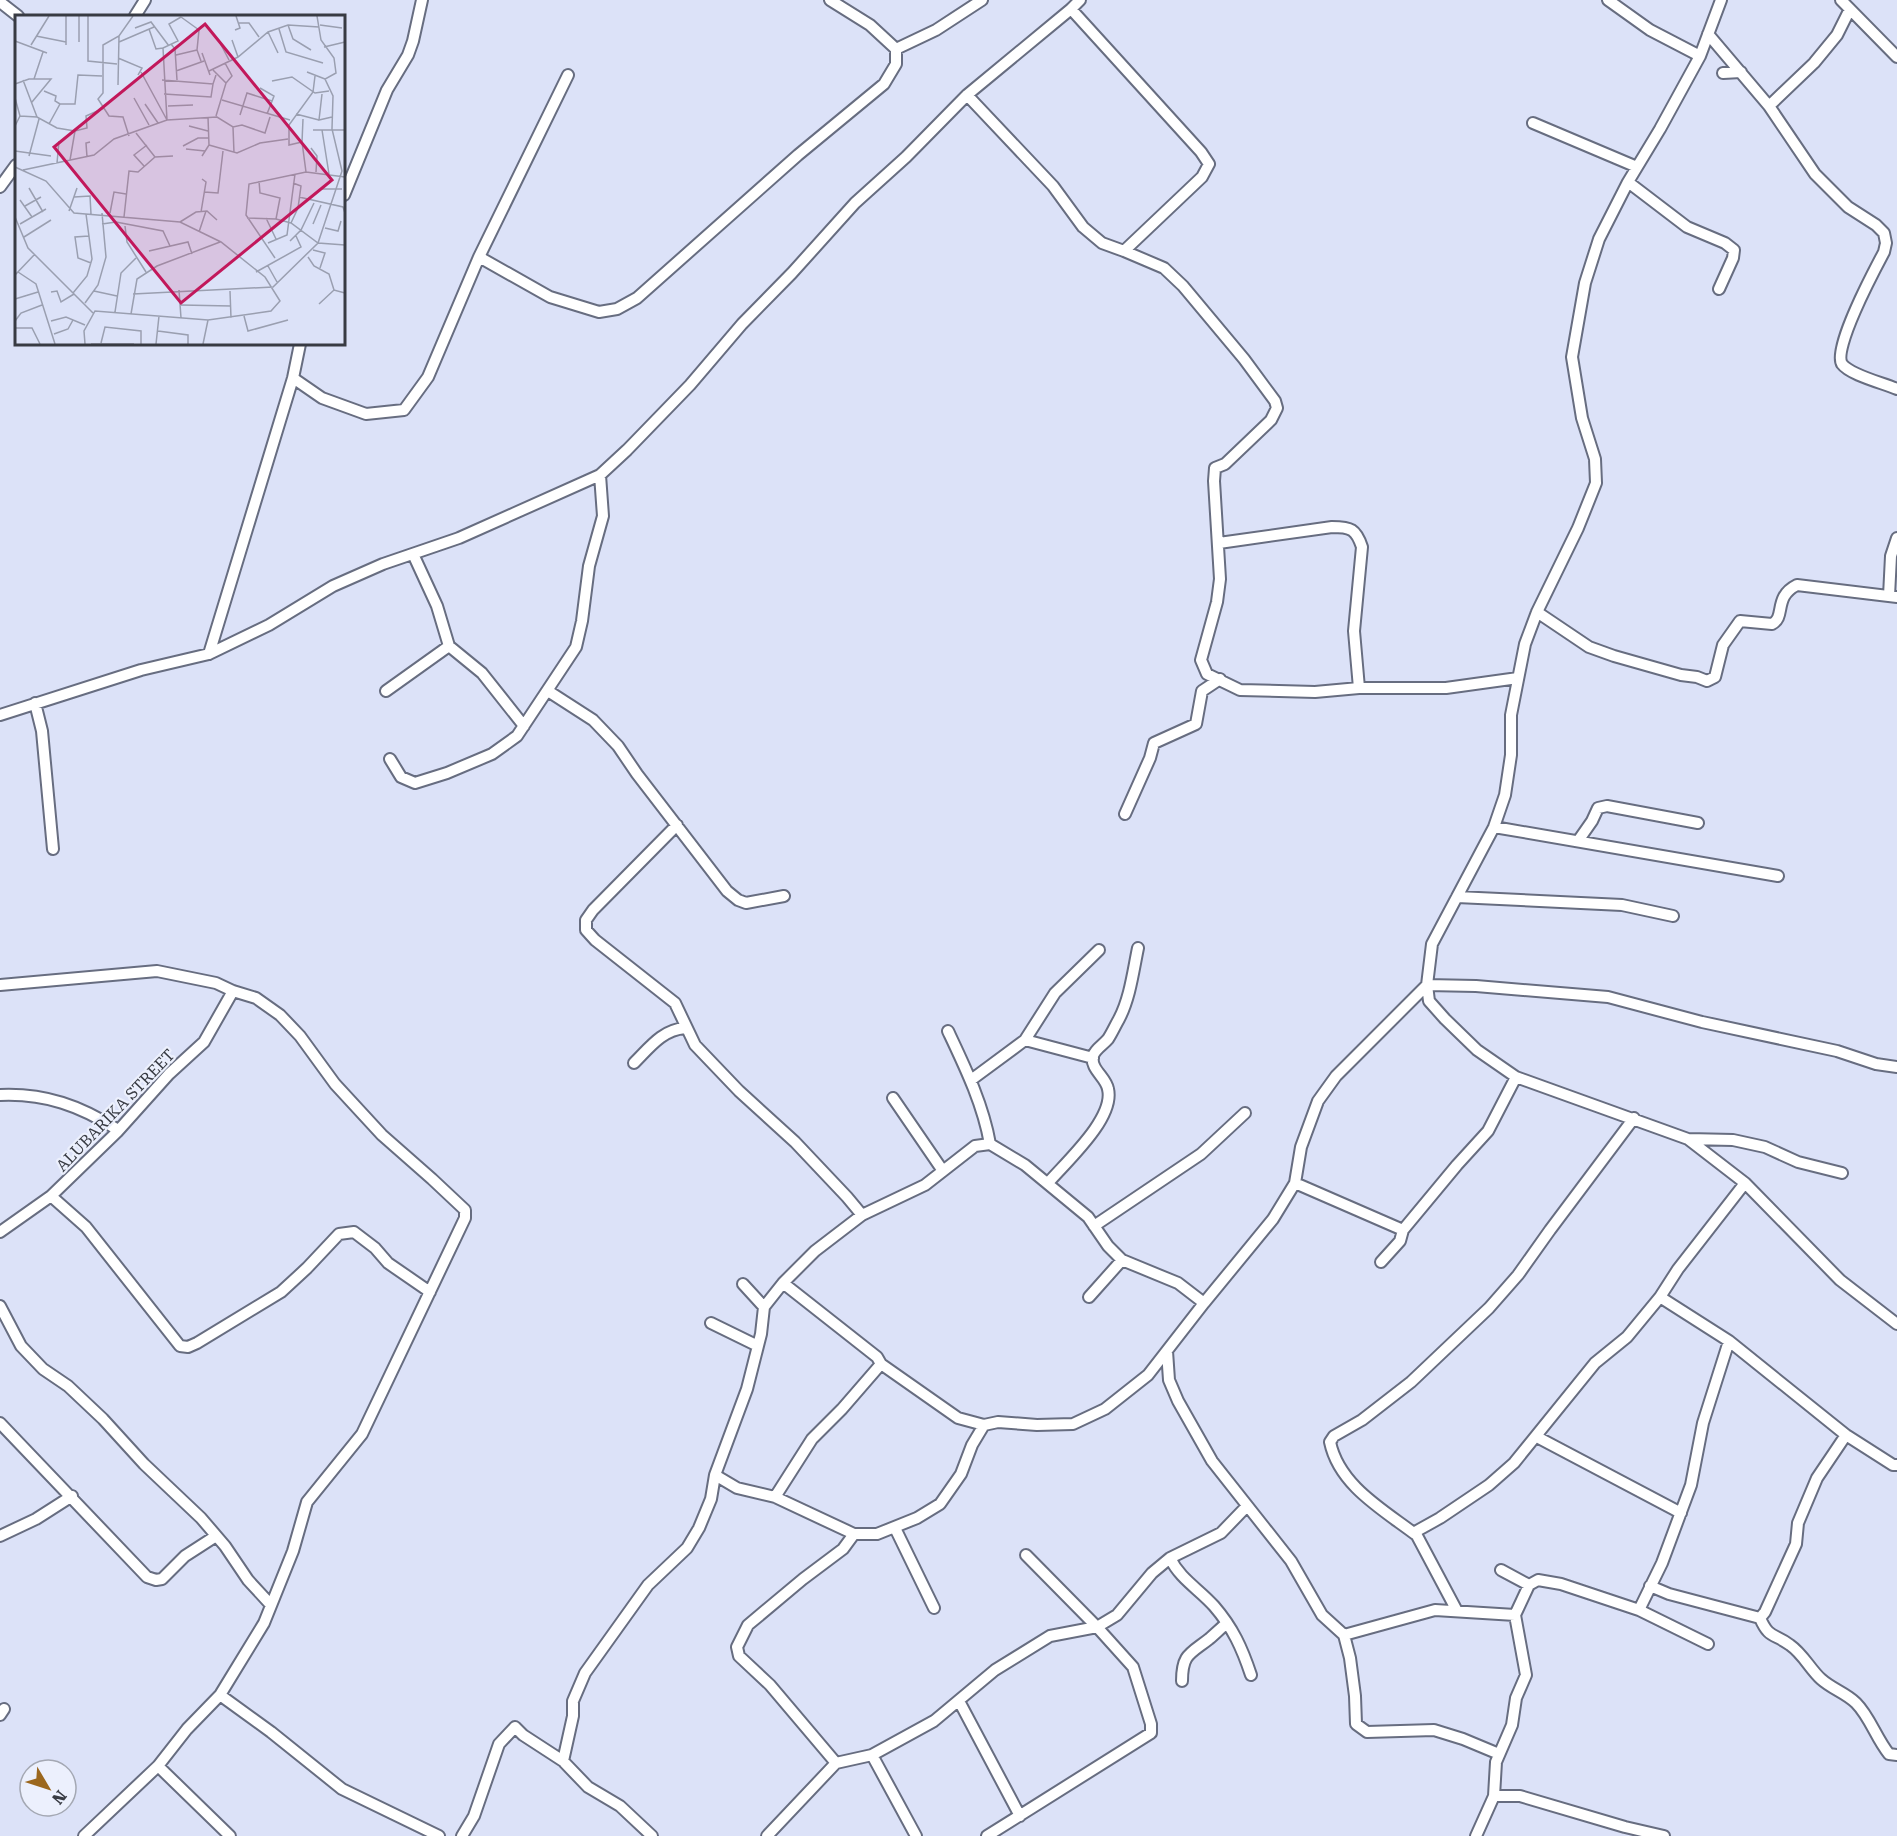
<svg xmlns="http://www.w3.org/2000/svg" width="1897" height="1836" viewBox="0 0 1897 1836" font-family="'Roboto Serif',serif">
	<style>
		.lines { fill: none; stroke-linecap: round; stroke-linejoin: round }
		.minor-casing { stroke: #676d80; stroke-width: 14 }
		.minor { stroke: #fff; stroke-width: 10 }
		.labels { text-anchor: middle; stroke-width: 4.5; stroke-linejoin: round; paint-order: stroke }
		.street-label { font-size: 16px; fill: #383b43; stroke: #ecf0fd }
		.inset-road { fill: none; stroke: #9a9fb0; stroke-width: 1.5 }
		.view { fill: #c2185b; fill-opacity: 0.15; stroke: #c2185b; stroke-width: 3 }
		.inset-edge { fill: none; stroke: #383b43; stroke-width: 3 }
	</style>
	<rect width="100%" height="100%" fill="#dce2f8"/>
	<g class="lines">
		<g class="minor-casing">
			<path id="minor" d="M1608,0L1650,30L1700,56
				M1721,0L1700,56L1660,129L1628,182L1599,239L1585,283L1572,357L1582,418L1595,459L1596,483L1578,528L1537,612L1525,644L1511,715V755L1505,795L1494,827L1432,944L1427,985L1429,1001L1445,1019L1477,1050L1516,1077L1688,1139L1745,1183L1840,1280L1897,1324
				M1841,0L1897,57
				M0,2L18,16
				M1071,9L1201,152L1209,164L1202,177L1124,251
				M135,16L145,0
				M1708,34L1769,106L1815,174L1848,207L1876,225L1884,233L1886,243L1884,252C1875,269 1832,349 1842,364C1850,375 1883,383 1897,389
				M896,49L936,30L982,0
				M1723,73L1741,72
				M967,95L1053,186L1083,227L1102,243L1124,251L1164,268L1183,286L1244,359L1275,401L1277,408L1271,420L1225,464L1215,468L1214,481L1220,579L1217,602L1201,660L1207,674L1240,690L1315,692L1359,688H1446L1518,678
				M1769,106L1814,63L1837,35L1850,9
				M1533,123L1637,167
				M1628,182L1687,227L1725,243L1734,250L1733,258L1719,289
				M0,187L16,165
				M344,195L387,90L408,55L413,41L422,0
				M479,257L550,297L599,312L617,309L637,298L798,155L884,84L896,64V49L870,25L830,0
				M293,378L322,398L366,414L404,410L428,377L479,257L568,75
				M1219,543L1332,527C1351,527 1356,529 1362,547L1354,631L1359,688
				M413,554L437,606L449,646L482,673L524,726
				M1889,596L1891,556L1897,538
				M1537,612L1589,647L1614,656L1681,675L1697,677L1707,681L1715,677L1723,645L1740,621L1772,624C1786,617 1773,597 1797,585L1897,597
				M209,654L293,378L300,344
				M386,691L449,646
				M548,691L593,720L618,746L637,774L727,891L738,900L746,903L784,896
				M35,703L42,731L53,849
				M0,715L141,670L209,654L269,625L333,586L383,564L459,538L600,475L627,450L690,385L742,324L792,273L855,203L906,157L967,95L1071,9L1080,0
				M390,759L401,777L415,783L447,773L492,754L517,736L576,647L582,621L589,566L603,516L600,475
				M1125,814L1150,758L1154,743L1196,724L1202,691L1220,679
				M677,825L593,910L586,920V930L595,940L675,1003L695,1045L739,1091L795,1142L847,1197L862,1215
				M1494,827L1778,876
				M1578,841L1592,821L1598,808L1607,806L1698,823
				M1457,897L1622,905L1673,916
				M0,985L157,971L216,983L233,991L256,998L280,1015L300,1036L335,1084L382,1135L432,1179L465,1210V1218L362,1434L307,1502L293,1551L264,1623L220,1695L187,1729L158,1766L84,1836
				M948,1031C965,1067 983,1104 990,1144
				M1025,1040L1093,1058
				M634,1063C650,1047 662,1030 685,1028
				M971,1080L1025,1040L1055,993L1099,950
				M0,1095C45,1093 81,1106 118,1130
				M893,1098L943,1171
				M1688,1139L1733,1140L1765,1147L1798,1162L1842,1173
				M1048,1183C1067,1161 1115,1118 1108,1089C1106,1077 1090,1069 1093,1056C1095,1049 1103,1045 1108,1039C1112,1033 1115,1026 1119,1019C1130,998 1133,972 1138,948
				M1295,1183L1403,1230
				M51,1196L86,1227L180,1346L188,1347L197,1343L281,1292L307,1268L339,1234L354,1232L375,1248L388,1263L430,1292
				M1094,1226L1201,1154L1245,1113
				M0,1232L51,1196L117,1132L169,1074L204,1042L233,991
				M1381,1262L1400,1241L1403,1230L1457,1165L1488,1131L1516,1077
				M783,1283L877,1357L881,1364L958,1418L984,1425
				M743,1284L764,1307
				M1089,1297L1122,1260
				M1660,1297L1729,1341L1846,1435L1893,1465H1897
				M0,1306L21,1346L43,1369L68,1386L103,1419L144,1464L201,1518L225,1546L248,1580L271,1605
				M711,1323L758,1346
				M1167,1351L1169,1380L1178,1401L1212,1461L1291,1561L1322,1615L1344,1635L1350,1658L1355,1696L1356,1724L1367,1732L1434,1730L1463,1739L1499,1754
				M0,1423L147,1577L156,1580L162,1579L185,1556L216,1536
				M1537,1437L1681,1513
				M715,1475L737,1488L775,1497L854,1534H877L917,1518L940,1504L961,1474L972,1445L984,1425L998,1422L1037,1425L1073,1424L1105,1409L1148,1375L1204,1303L1273,1219L1295,1183L1301,1147L1318,1101L1336,1076L1427,985L1476,986L1608,997L1702,1022L1837,1051L1876,1064L1897,1067
				M775,1497L812,1439L842,1409L881,1364
				M895,1528L934,1608
				M1415,1534C1382,1509 1339,1485 1330,1442L1334,1436L1362,1420L1411,1382L1489,1308L1518,1275L1550,1230L1634,1118
				M0,1536L36,1519L72,1496
				M1170,1558C1180,1579 1199,1589 1214,1606C1233,1628 1242,1648 1251,1675
				M1501,1570L1529,1585
				M1650,1586L1669,1594L1760,1618
				M1639,1610L1662,1563L1691,1485L1703,1423L1729,1341
				M1457,1611L1415,1532L1440,1518L1489,1485L1514,1463L1595,1363L1627,1337L1660,1297L1678,1269L1745,1183
				M1760,1618L1765,1612L1796,1544L1798,1523L1817,1478L1846,1435
				M1760,1618C1769,1639 1774,1633 1790,1645C1803,1654 1810,1669 1821,1679C1832,1689 1846,1693 1856,1703C1870,1717 1876,1738 1889,1754L1897,1755
				M1344,1635L1435,1610L1515,1615
				M1182,1681C1182,1654 1190,1654 1209,1639C1215,1634 1221,1628 1227,1623
				M220,1695L271,1732L342,1789L439,1836
				M959,1701L1020,1816
				M0,1715L4,1709
				M872,1755L916,1836
				M563,1761L573,1716V1701L585,1673L648,1585L687,1548L699,1528L711,1499L715,1475L747,1389L761,1334L764,1307L783,1283L815,1251L862,1215L925,1185L975,1146L990,1144L1025,1165L1088,1217L1108,1246L1122,1260L1178,1283L1204,1303
				M836,1763L770,1685L739,1656L737,1647L748,1625L803,1579L843,1549L854,1534
				M158,1766L230,1836
				M1494,1796H1520L1625,1827L1664,1836
				M462,1836L474,1816L499,1744L515,1727L523,1735L563,1761L588,1787L620,1806L652,1836
				M767,1836L836,1763L872,1755L934,1721L995,1670L1050,1636L1097,1627L1117,1615L1152,1573L1170,1558L1221,1533L1247,1506
				M987,1836L1151,1733V1724L1133,1667L1097,1627L1026,1555
				M1476,1836L1494,1796L1496,1762L1512,1725L1516,1698L1526,1675L1515,1615L1529,1585L1538,1580L1561,1584L1639,1610L1708,1644"/>
		</g>
		<use href="#minor" class="minor"/>
	</g>
	<g class="labels">
		<g class="street-label">
			<text transform="translate(115 1110) rotate(-46)" y="6">ALUBARIKA STREET</text>
		</g>
	</g>
	<g transform="translate(15 15)">
		<rect width="330" height="330" fill="#dce2f8"/>
		<path class="inset-road" d="M51,1V30M64,1V27M73,1V46L102,49M166,2L184,15L182,35L186,46M223,8H234L244,22M273,10L278,24L296,35M305,10L327,13M120,13L136,7L154,31M134,14L141,34L148,33M264,14L271,37L308,48M220,15L225,13L221,1M253,17L263,38M21,21L51,27M203,24L214,45M217,25L223,42M0,26L32,38M104,27L139,12M156,29L160,34L162,65M16,30L34,1M309,32L330,27M187,38L195,60M161,40L182,35M103,43L127,53L123,60M198,55L211,68M161,56L189,46M194,56L223,42L253,17L273,10L304,12M126,57L152,105M292,57L310,64M19,64L28,37M8,65L22,102M147,65L198,69L201,60M257,66L277,62L300,78L314,76M0,69L14,64H36L17,87M103,70L104,21M245,73L259,81L252,99M29,76L41,81L40,86L45,89M149,79L196,82L198,69M307,79L304,105L317,102M0,83L5,101M119,83L134,110M207,85L275,105M130,89L143,108M153,91L178,90M281,99L304,105M225,100L232,78L257,86M201,101L211,68L217,61L210,48M152,105L148,33L163,26L154,9L166,2M34,109L45,89H60L63,60L87,61M0,111L5,101L22,102L42,113L60,116L72,113L71,101L89,93M174,111L193,116M218,112L219,138M298,115H330M307,115L314,159M121,118L140,142M114,121L108,102L94,101L83,84L88,78V30L104,21L118,1M287,127L288,104M194,130L222,138L245,128L273,124M168,131L183,123H193M296,133L302,141L301,157M171,134L190,136M0,136L36,141M14,141L24,104M187,141L194,130L193,102M72,142L71,128L75,127M55,145L60,116M42,148L44,126M129,151L119,140L132,130M0,152L31,166L59,198L165,207L206,227L250,262L265,286L256,296L193,305L80,296L69,316L70,329M8,155L79,140L99,124L152,105L202,102L218,112L227,110L250,118L255,102M291,157L287,127L274,130V110L298,77L300,61M244,166L245,178L265,183L261,204M14,173L28,197M306,174H327M189,177L203,178L208,136M59,182L75,181L76,199M284,182L328,192L330,198M5,185L17,202M10,191L26,182M54,196L62,173M186,197L191,167L187,164M95,198L99,177L111,179M0,202L13,233L78,298M109,202L114,156L123,157L140,142L158,141M232,203L261,204L276,208L303,228L330,230M251,203L261,224M165,207L181,197L192,196L202,205M276,208L283,193L286,171L278,168M5,209L31,194M87,209L101,207L148,216L155,231M298,209L306,190M110,211L112,227L131,257M310,213L323,216L326,206M184,217L191,196M74,221L60,222L63,243L76,248M9,222L36,205M275,226L286,215L299,188M253,228L272,220L280,159M298,235L310,238L305,253M134,236L173,227L177,239M293,242L299,251L314,259L319,275M260,243L231,200L234,169L291,157L330,162M253,251L262,267M3,257L21,269L40,329M241,257L286,232L281,221M0,260L20,239M164,275L166,303M79,276L102,281M215,276L216,303M36,277L42,276L46,287L59,279M58,278L72,261L77,244L71,199M118,279L258,272L303,228L327,156L317,114L318,81L310,64L321,58L319,43L306,25L302,1M0,284L23,277M70,288L83,270L91,242L87,198M304,289L319,275L330,278M166,290L216,291M100,297L106,258L121,243M116,299L122,264L142,251L205,227M229,301L233,316L273,305M0,306L6,298L27,290M36,306L51,302L70,310M0,313H17L25,329M143,316L173,320V329M39,319L53,314L58,305M86,328L90,312L126,316V329M76,329H119M141,329L144,301M188,329L193,305"/>
		<path class="view" d="M190,9L317,165L166,288L39,132Z"/>
		<rect width="330" height="330" class="inset-edge"/>
	</g>
	<g transform="translate(48 1788) rotate(129)"><circle r="28" fill="#ecf0fd" stroke="#a4a8b3" stroke-width="1.5"/>
	<path d="M0-4.5L10 22L0 15L-10 22Z" fill="#9b671e"/>
	<text y="-9" font-size="16" font-weight="bold" text-anchor="middle" fill="#383b43">N</text>
	</g>
</svg>
